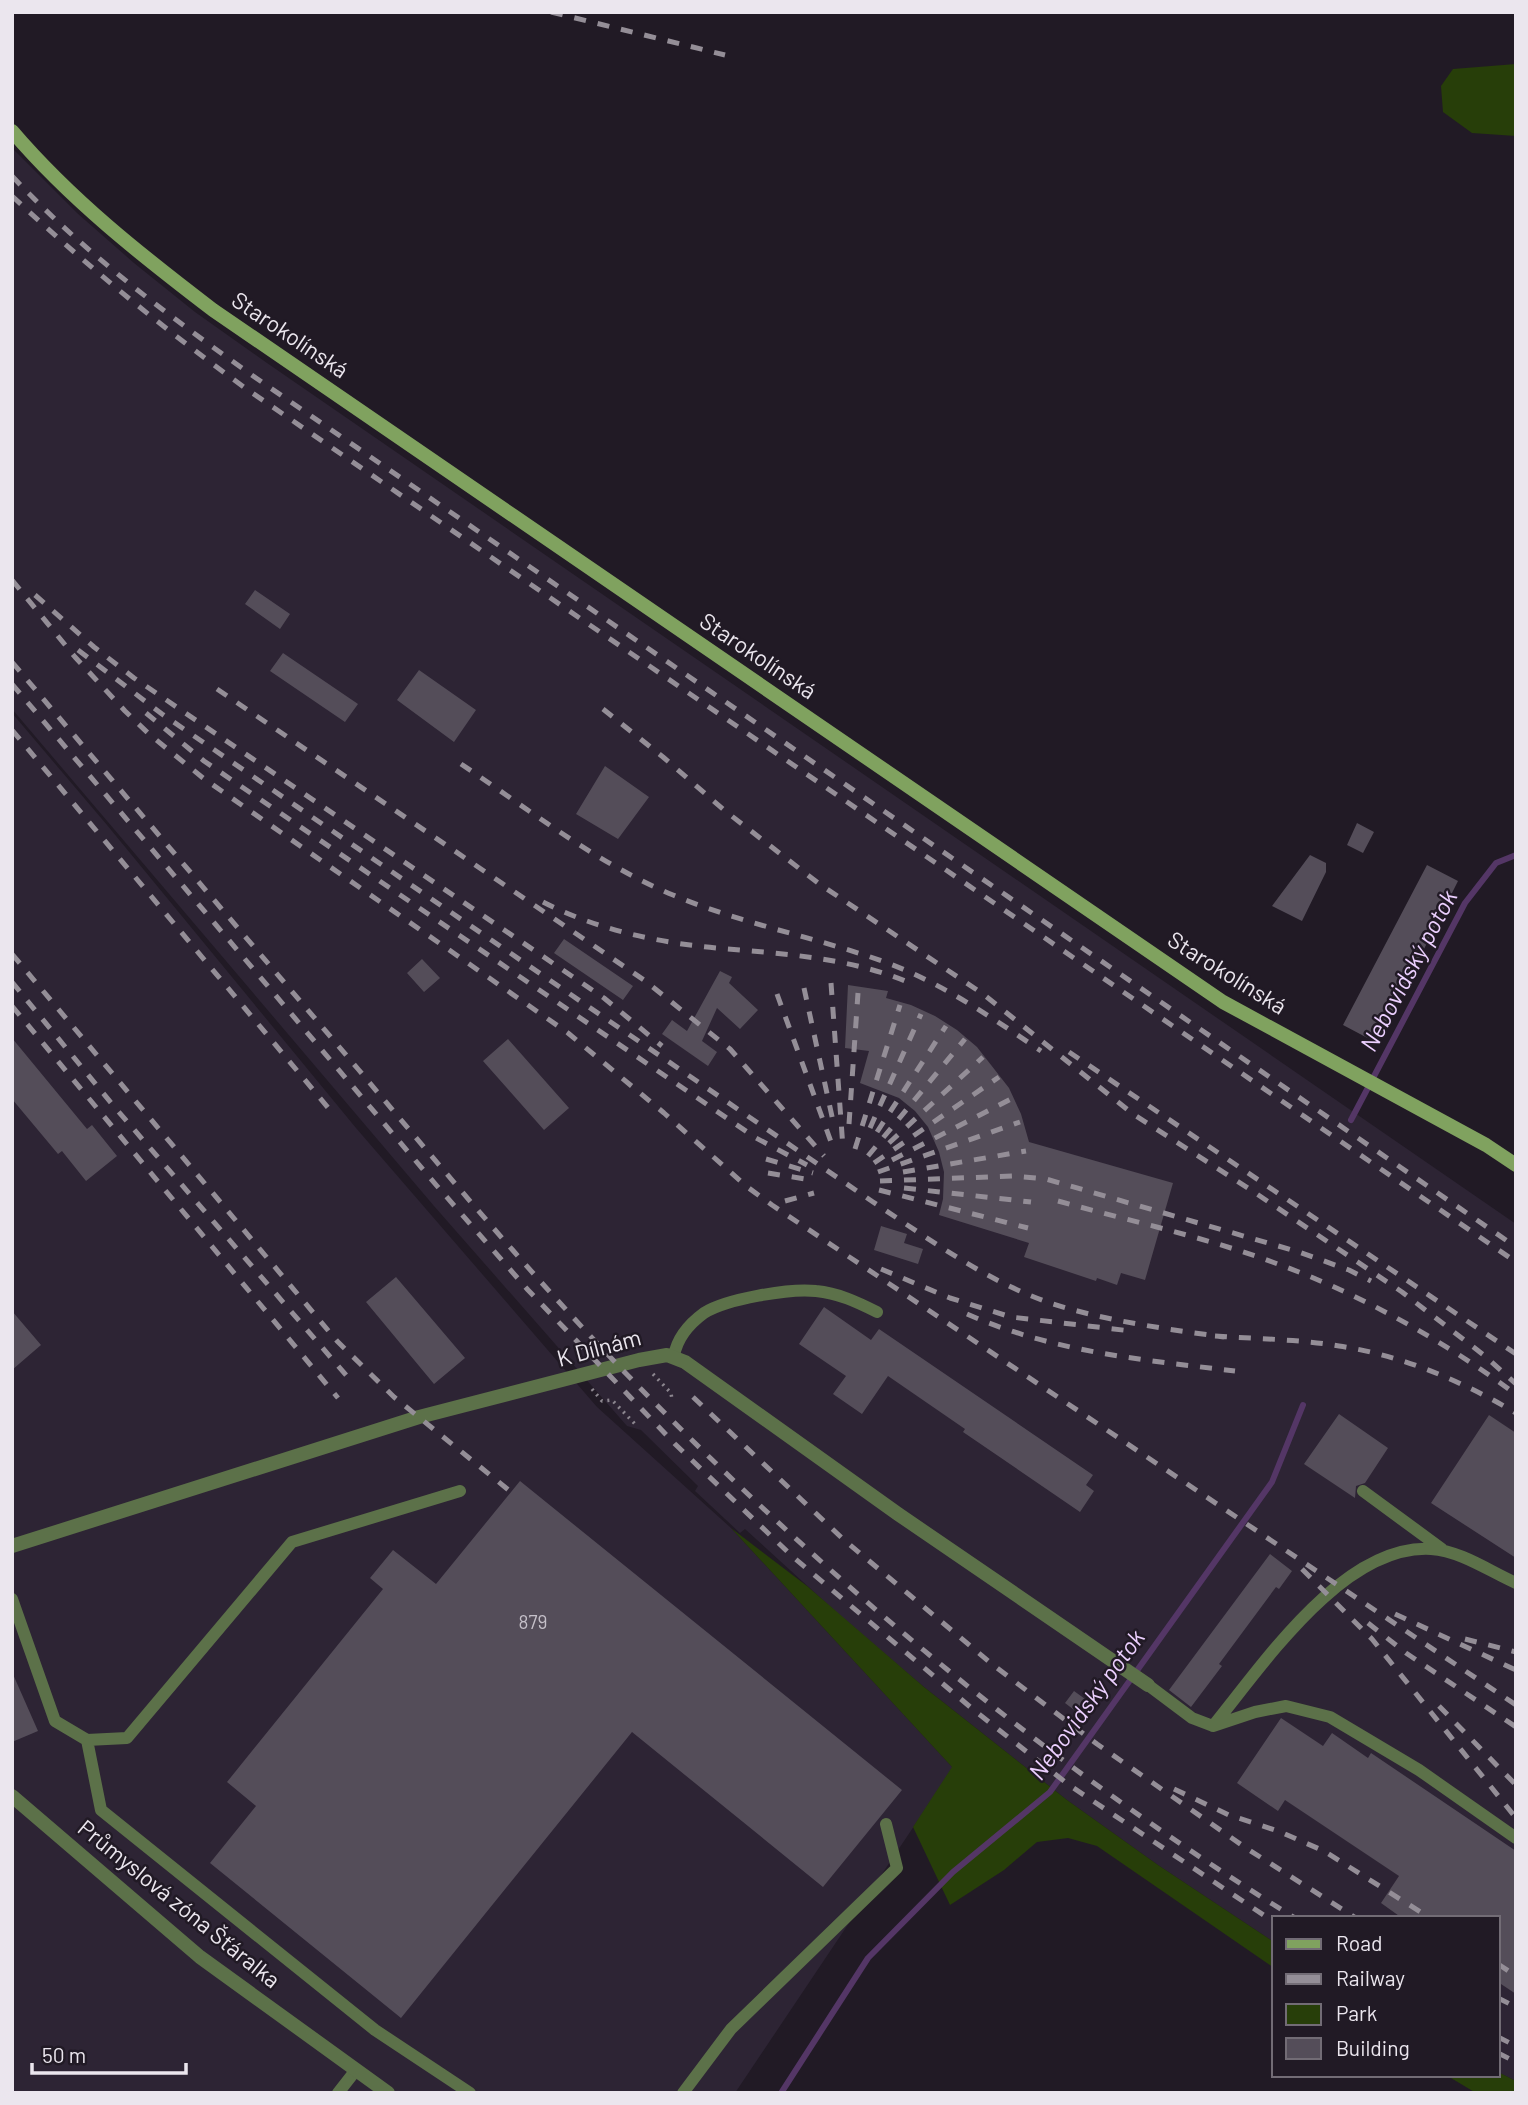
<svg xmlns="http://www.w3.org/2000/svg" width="1528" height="2105" viewBox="0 0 1528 2105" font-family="Barlow,sans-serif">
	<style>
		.built { fill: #2d2434 }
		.green { fill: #273e09 }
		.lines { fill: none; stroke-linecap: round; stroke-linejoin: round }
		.stream { stroke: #543666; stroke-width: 6 }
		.building { fill: #544d59 }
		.path { stroke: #8c868f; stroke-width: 3.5; stroke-dasharray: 2 5; stroke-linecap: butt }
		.lane { stroke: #5c7149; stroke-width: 12 }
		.street { stroke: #5c7149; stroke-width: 14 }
		.secondary { stroke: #80a25f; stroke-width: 14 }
		.rail { stroke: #948e97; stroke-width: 5; stroke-dasharray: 12 12; stroke-linecap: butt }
		.labels { text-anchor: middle; stroke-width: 5; stroke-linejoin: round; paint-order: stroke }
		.number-label { font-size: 19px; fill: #c5c0c9 }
		.street-label { font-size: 23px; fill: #ebe6ee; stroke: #211a25 }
		.water-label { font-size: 24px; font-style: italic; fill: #ecd0ff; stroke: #211a25 }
	</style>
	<rect width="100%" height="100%" fill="#211a25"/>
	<path class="built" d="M12,148L77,213L134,263L195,312L267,363L1516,1224V2081L1498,2072V1918H1274V1942L1158,1865L1067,1800L924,1687L848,1623L745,1529L740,1533L695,1491L698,1486L641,1430L627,1426L434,1206L12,709Z
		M12,713L107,825L356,1128L597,1407L731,1528L953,1768L735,2093H12Z"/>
	<path class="green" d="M1516,64V136L1472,133L1443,112L1441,86L1453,69Z
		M731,1528L807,1586L924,1687L1067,1800L1158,1865L1274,1942V1968L1097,1846L1068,1838L1037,1842L1004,1870L950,1905L913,1827L952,1767Z
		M1498,2072L1516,2081V2093H1476L1446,2075H1498Z"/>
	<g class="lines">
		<path class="stream" d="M1351,1120L1465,903L1496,863L1516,855
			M781,2093L868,1958L953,1872L1050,1792L1272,1482L1303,1405"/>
	</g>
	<path class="building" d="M255,590L290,614L280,629L245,604Z
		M283,653L358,704L345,722L270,671Z
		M419,670L476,710L454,742L397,700Z
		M605,766L649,797L618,839L576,814Z
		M1357,823L1374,832L1363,853L1347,845Z
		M1310,855L1326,863V872L1302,921L1272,906Z
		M1427,865L1458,881L1377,1043L1343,1025Z
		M564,939L633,986L623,1000L554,953Z
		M422,959L440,978L424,992L407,973Z
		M720,971L732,977L729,983L758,1010L740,1029L717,1008L702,1041L717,1052L708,1066L662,1034L672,1020L687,1031Z
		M848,985L888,991L886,998L911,1005L935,1016L957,1030L977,1047L1009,1088L1021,1114L1029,1142L1173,1183L1145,1280L1121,1273L1117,1285L1097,1278L1096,1281L1024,1257L1029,1243L939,1215L943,1199L944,1172L939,1152L928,1127L915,1111L899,1098L860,1083L869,1051L845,1048Z
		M12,1038L87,1129L92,1125L117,1156L86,1181L62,1151L58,1154L12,1099Z
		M508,1039L569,1108L544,1130L483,1061Z
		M881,1226L907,1234L904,1243L923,1249L918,1264L874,1250Z
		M396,1277L465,1358L434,1384L366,1302Z
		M824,1307L871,1340L879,1329L1093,1475L1086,1485L1094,1491L1080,1512L963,1432L965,1429L888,1376L862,1414L833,1394L846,1376L799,1344Z
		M12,1311L41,1345L12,1370Z
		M1339,1414L1388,1448L1365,1483L1356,1486L1355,1498L1304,1464Z
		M1489,1415L1516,1433V1558L1431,1503Z
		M520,1481L902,1790L823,1887L632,1732L401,2018L210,1863L256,1806L227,1782L383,1589L370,1578L393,1550L436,1584Z
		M1270,1554L1292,1571L1279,1589L1276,1587L1219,1664L1222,1666L1191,1707L1169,1690Z
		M12,1672L38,1731L12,1742Z
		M1074,1691L1092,1704L1082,1716L1065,1703Z
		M1281,1718L1323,1746L1332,1733L1368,1758L1371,1753L1516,1851V1994L1498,1982V1918H1402L1381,1903L1399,1876L1285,1800L1278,1811L1237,1783Z"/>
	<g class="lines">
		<path class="path" d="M653,1374L671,1393L672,1400
			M592,1389L602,1401L612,1400L635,1424"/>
		<path class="lane" d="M674,1356C677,1338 689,1324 704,1313C726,1299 790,1288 816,1291C838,1293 857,1302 877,1312
			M1363,1491L1442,1549
			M12,1599L55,1721L87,1740L127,1738L292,1542L460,1491
			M1148,1685L1192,1718L1213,1726L1255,1712L1286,1706L1330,1717L1419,1770L1516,1838
			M1213,1726C1263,1665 1343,1544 1431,1549C1461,1551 1489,1571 1516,1583
			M87,1740L101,1810L375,2030L470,2093
			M338,2093L356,2070
			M683,2093L731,2029L897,1868L886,1824"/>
		<path class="street" d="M12,1546L419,1417L639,1360L667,1355L685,1362L898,1514L1148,1685
			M12,1796L200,1957L388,2093"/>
		<path class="secondary" d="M12,131C71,200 141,255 213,310L1223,1002L1486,1145L1516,1165"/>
		<path class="rail" d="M551,12L725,55
			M12,176C84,253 170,317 256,378L1516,1247
			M12,196C87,266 165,330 248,390L1516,1262
			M12,580L75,657L125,711L149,734L203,778L568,1033L664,1113L746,1186L772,1205L1516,1705
			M35,595L94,647L134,678L604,998L662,1046
			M78,650L162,714L873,1202C929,1239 986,1281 1050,1303C1106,1321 1166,1329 1224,1337
			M12,662C127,798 243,934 358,1069C450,1178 541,1287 641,1389C838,1590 1055,1770 1295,1918
			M12,684L437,1186L528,1290L675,1444L793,1557L975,1711L1069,1785L1274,1922
			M217,689L644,980L730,1049L824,1156
			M603,709L663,757L724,810L818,883L983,994L1133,1114L1251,1190L1402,1292L1485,1356L1516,1384
			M146,713L204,761L756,1138L807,1165
			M12,730L330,1110
			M461,764C530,810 596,863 673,895C742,924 815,937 885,962C942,983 991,1017 1041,1051
			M543,902C595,929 659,943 717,948C783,954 849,957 910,983
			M12,954L337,1341L394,1397L511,1492
			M12,982L112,1104L352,1382
			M831,983L843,1148
			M804,988L833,1121
			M777,994L834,1150
			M12,1006L338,1398
			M1069,1052L1516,1354
			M849,1124L858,993
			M870,1128L921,1014
			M877,1132L946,1026
			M889,1143L983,1057
			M855,1149L900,1005
			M868,1156L965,1039
			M766,1159L813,1173
			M892,1160L1011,1099
			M874,1163L999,1077
			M878,1172L1020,1122
			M903,1172L1026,1151
			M768,1173L805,1179
			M880,1181L1013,1176L1046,1179L1299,1252L1349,1270L1371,1281
			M904,1188L1031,1202
			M879,1190L1028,1228
			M785,1201L814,1193
			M1058,1201C1130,1221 1205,1237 1275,1263C1356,1292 1441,1339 1510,1390
			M881,1269L950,1298L1011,1317L1131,1331
			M967,1314C1053,1352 1143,1360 1235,1371
			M1215,1336C1256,1339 1298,1339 1339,1346C1401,1355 1462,1381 1516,1413
			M693,1397L843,1539L993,1665L1097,1744L1246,1848L1356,1918
			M1302,1569L1372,1639L1516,1818
			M1395,1614L1516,1670
			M1368,1623L1406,1653L1516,1727
			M1465,1639L1516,1652
			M1439,1706L1516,1785
			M1174,1789L1229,1815L1278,1831L1324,1851L1430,1918
			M1498,1964L1516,1976
			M1498,1998L1516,2007
			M1498,2037L1516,2046
			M1498,2053L1516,2062"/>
	</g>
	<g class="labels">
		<g class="number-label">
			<text x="533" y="1629">879</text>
		</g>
		<g class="street-label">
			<text transform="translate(290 335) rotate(34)" y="8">Starokolínská</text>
			<text transform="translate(758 656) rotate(34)" y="8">Starokolínská</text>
			<text transform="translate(1227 973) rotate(32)" y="8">Starokolínská</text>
			<text transform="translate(599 1348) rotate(-15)" y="8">K Dílnám</text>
			<text transform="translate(179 1904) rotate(39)" y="8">Průmyslová zóna Šťáralka</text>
		</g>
		<g class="water-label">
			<text transform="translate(1409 971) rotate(-62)" y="8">Nebovidský potok</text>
			<text transform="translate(1087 1705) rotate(-54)" y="8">Nebovidský potok</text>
		</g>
	</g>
	<rect width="1528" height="2105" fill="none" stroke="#ebe6ee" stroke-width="28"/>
	<rect x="1272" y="1916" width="228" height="161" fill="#211a25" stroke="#726c75" stroke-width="2"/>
	<rect x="1286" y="1939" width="35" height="10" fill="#80a25f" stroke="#726c75" stroke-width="2"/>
	<text x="1336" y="1951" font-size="21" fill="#ebe6ee">Road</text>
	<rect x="1286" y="1974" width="35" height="10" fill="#948e97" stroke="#726c75" stroke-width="2"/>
	<text x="1336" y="1986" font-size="21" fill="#ebe6ee">Railway</text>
	<rect x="1286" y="2004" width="35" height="21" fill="#273e09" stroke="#726c75" stroke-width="2"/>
	<text x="1336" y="2021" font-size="21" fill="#ebe6ee">Park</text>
	<rect x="1286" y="2038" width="35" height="21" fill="#544d59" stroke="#726c75" stroke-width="2"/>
	<text x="1336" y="2056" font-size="21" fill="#ebe6ee">Building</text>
	<path d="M32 2063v10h154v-10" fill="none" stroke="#ebe6ee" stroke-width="3.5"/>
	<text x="42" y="2063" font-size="21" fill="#ebe6ee" stroke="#211a25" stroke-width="5" paint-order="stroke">50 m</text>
</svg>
